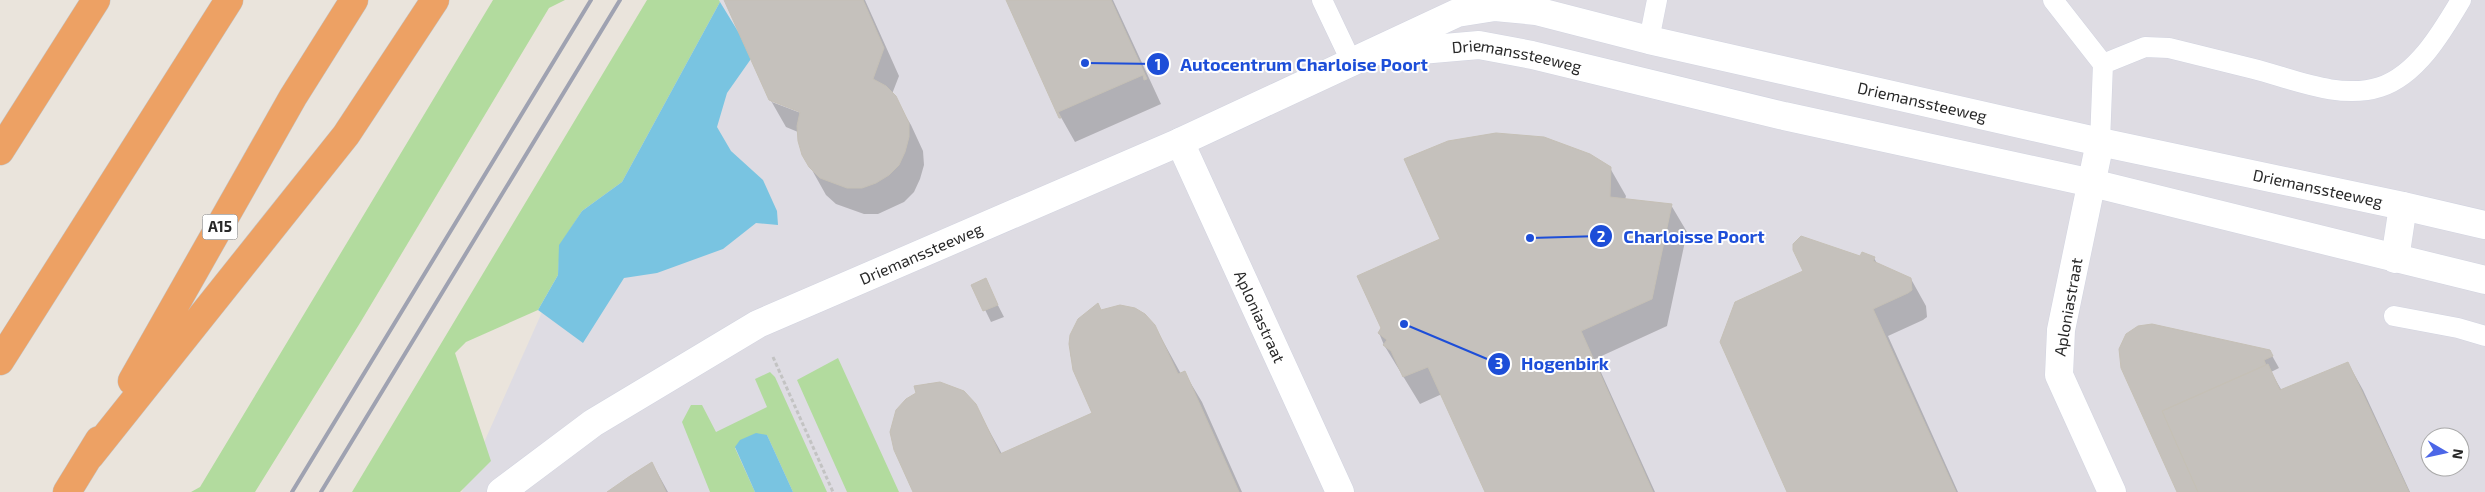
<svg xmlns="http://www.w3.org/2000/svg" width="2485" height="492" viewBox="0 0 2485 492" font-family="'Exo 2',sans-serif">
	<style>
		.industrial { fill: #dedce3; fill-rule: evenodd }
		.green { fill: #b2db9e }
		.water { fill: #79c4e1 }
		.shadow { fill: #0003; fill-rule: evenodd }
		.building { fill: #c5c1bc; stroke: #c5c0b6 }
		.lines { fill: none; stroke-linecap: round; stroke-linejoin: round }
		.service-casing { stroke: #d2d4e0; stroke-width: 21 }
		.minor-casing { stroke: #d2d4e0; stroke-width: 29 }
		.secondary-casing { stroke: #d2d4e0; stroke-width: 29 }
		.motorway-casing { stroke: #c3c3c3; stroke-width: 29 }
		.path { stroke: #c3c3c3; stroke-width: 3; stroke-dasharray: 4 2.5; stroke-linecap: butt }
		.service { stroke: #fff; stroke-width: 20 }
		.minor { stroke: #fff; stroke-width: 28 }
		.secondary { stroke: #fff; stroke-width: 28 }
		.motorway { stroke: #eda164; stroke-width: 28 }
		.rail { stroke: #9fa2b1; stroke-width: 4 }
		.labels { text-anchor: middle; stroke-width: 4; stroke-linejoin: round; paint-order: stroke }
		.shield { fill: #fff; stroke: #696969; stroke-width: 1 }
		.shield-label { font-size: 15px; font-weight: bold; fill: #292929 }
		.street-label { font-size: 16px; fill: #292929; stroke: #fff }
		.leader { fill: none; stroke: #1d4ed8; stroke-width: 2 }
		.callout-dot { fill: #1d4ed8; stroke: #fff; stroke-width: 2 }
		.mark-label { font-size: 15px; text-anchor: middle; font-weight: bold; fill: #fff }
		.callout-label { font-size: 18px; text-anchor: middle; font-weight: bold; fill: #1d4ed8; stroke: #fff; stroke-width: 4; stroke-linejoin: round; paint-order: stroke }
	</style>
	<rect width="100%" height="100%" fill="#eae4dc"/>
	<path class="industrial" d="M689,0H2485V492H462L664,38ZM2430,437H2460V467H2430Z"/>
	<path class="green" d="M493,0H565L549,8L360,323L255,492H191L200,487Z
		M647,0H719L720,2L622,182L582,211L560,245L558,275L538,310L466,342L455,353L491,461L460,492H352Z
		M838,358L899,492H847L797,380Z
		M770,372L775,377L827,492H793L767,435L735,448L755,492H710L682,422L691,405H702L716,432L767,407L755,379Z"/>
	<path class="water" d="M720,2L753,56L727,93L717,127L731,151L763,180L777,211L778,225L756,223L723,249L657,273L624,278L583,343L538,310L558,275L559,245L582,211L622,182Z
		M756,433L767,435L793,492H755L735,447L740,440Z"/>
	<path class="shadow" d="M725,0H865L899,76L892,94L911,125L923,151L924,165L920,179L914,192L904,202L878,214H864L836,204L826,195L803,154L798,132L786,127L770,99ZM772,100L806,113V115L772,102Z
		M1007,0H1113L1161,104L1075,142L1058,112Z
		M1496,134L1610,168L1626,196L1625,200L1671,205L1687,232L1667,326L1595,359L1655,492H1486L1442,394L1420,404L1384,345L1379,333L1441,240L1448,142Z
		M1874,258L1878,265L1911,279L1926,306L1927,317L1923,320L1888,336L1958,492H1789Z
		M985,280L1004,317L991,322L973,285Z
		M1102,311L1158,332L1181,374L1184,372L1202,402L1242,492H914L918,393L915,387L931,383L956,388L975,405L1002,454L1093,413L1074,370L1070,353L1071,336Z
		M2270,352L2279,368L2271,372L2282,391L2348,363L2363,390L2410,492H2178L2123,368Z
		M652,463L668,492H612Z"/>
	<path class="building" d="M724,0H863L884,48L873,79L886,86L896,96L909,123V137L905,152L899,165L889,175L876,183L862,188H847L820,178L809,167L802,155L798,141L797,126L800,112L769,100Z
		M1006,0H1111L1147,79L1144,80L1143,75L1058,112L1061,118H1059Z
		M1496,133L1544,137L1590,154L1611,167L1610,197L1672,204L1652,299L1581,331L1653,492H1485L1428,367L1403,377L1391,351L1383,345L1387,340L1378,333L1381,328L1357,276L1440,239L1404,159L1448,141Z
		M1801,236L1860,256L1862,252L1875,257L1873,261L1911,278L1912,290L1908,293L1873,309L1956,492H1787L1720,342L1735,302L1803,271L1793,250V244Z
		M986,278L998,305L983,311L971,285Z
		M1098,303L1101,310L1120,305L1135,308L1145,314L1155,325L1178,374L1185,371L1239,492H913L894,450L890,432L896,410L906,399L916,393L914,386L940,382L964,391L976,404L1000,454L1092,413L1073,370L1069,344L1070,335L1078,319Z
		M2152,324L2270,350L2273,356L2264,360L2266,365L2162,411L2198,492H2177L2121,368L2119,349L2126,334L2138,326Z
		M2348,362L2409,492H2198L2162,411L2268,364L2280,390Z
		M652,462L666,492H607L630,476Z"/>
	<g class="lines">
		<g class="service-casing">
			<path id="service" d="M1322,0L1351,61
				M2053,0L2103,64
				M1649,40L1657,0
				M2100,142L2103,64L2145,47L2169,48C2198,55 2226,62 2254,69C2293,79 2340,100 2380,87C2417,75 2442,32 2461,0
				M2394,316L2458,328L2485,336"/>
		</g>
		<g class="minor-casing">
			<g id="minor">
				<path id="s1" d="M1180,142L1340,492"/>
				<path d="M2100,142L2061,330L2059,375L2112,492"/>
				<path d="M2395,259L2403,206"/>
			</g>
		</g>
		<g class="secondary-casing">
			<g id="secondary">
				<path id="s2" d="M1386,53L1479,45L1532,55L1784,116L2092,183L2485,280"/>
				<path id="s3" d="M501,492L593,423L758,324L1180,142L1457,13L1495,7L1536,11L1649,40L2100,142L2403,206L2485,225"/>
			</g>
		</g>
		<g class="motorway-casing">
			<path id="motorway" d="M0,151L96,0
				M0,361L229,0
				M132,381L293,97L354,0
				M90,456L346,135L435,0
				M67,492L99,440"/>
		</g>
		<path class="path" d="M773,357L833,492"/>
		<use href="#service" class="service"/>
		<use href="#minor" class="minor"/>
		<use href="#secondary" class="secondary"/>
		<use href="#motorway" class="motorway"/>
		<path class="rail" d="M292,492L591,0
			M321,492L620,0"/>
	</g>
	<g class="labels">
		<rect class="shield" x="202.5" y="214.5" width="35" height="25" rx="4"/>
		<g class="shield-label">
			<text x="220" y="232">A15</text>
		</g>
		<g class="street-label">
			<text dy="6" stroke="none"><textPath href="#s2" startOffset="132">Driemanssteeweg</textPath></text>
			<text dy="6" stroke="none"><textPath href="#s3" startOffset="1549">Driemanssteeweg</textPath></text>
			<text dy="6" stroke="none"><textPath href="#s3" startOffset="1954">Driemanssteeweg</textPath></text>
			<text dy="6" stroke="none"><textPath href="#s3" startOffset="485">Driemanssteeweg</textPath></text>
			<text transform="translate(2068 307) rotate(-80)" y="6">Aploniastraat</text>
			<text dy="6" stroke="none"><textPath href="#s1" startOffset="192">Aploniastraat</textPath></text>
		</g>
	</g>
	<path class="leader" d="M1085 63L1158 64M1530 238L1601 236M1404 324L1499 364"/>
	<g class="callout-dot">
		<circle cx="1085" cy="63" r="5"/>
		<circle cx="1530" cy="238" r="5"/>
		<circle cx="1404" cy="324" r="5"/>
		<circle cx="1158" cy="64" r="12"/>
		<circle cx="1601" cy="236" r="12"/>
		<circle cx="1499" cy="364" r="12"/>
	</g>
	<g class="mark-label">
		<text x="1158" y="70">1</text>
		<text x="1601" y="242">2</text>
		<text x="1499" y="369">3</text>
	</g>
	<g class="callout-label">
		<text x="1304" y="71">Autocentrum Charloise Poort</text>
		<text x="1694" y="243">Charloisse Poort</text>
		<text x="1565" y="370">Hogenbirk</text>
	</g>
	<g transform="translate(2445 452) rotate(99)"><circle r="24" fill="#ffffff" stroke="#a9a9a9"/>
	<path d="M0-4L9 19L0 12L-9 19Z" fill="#4c66e7"/>
	<text y="-8" font-size="14" font-weight="bold" text-anchor="middle" fill="#292929">N</text>
	</g>
</svg>
